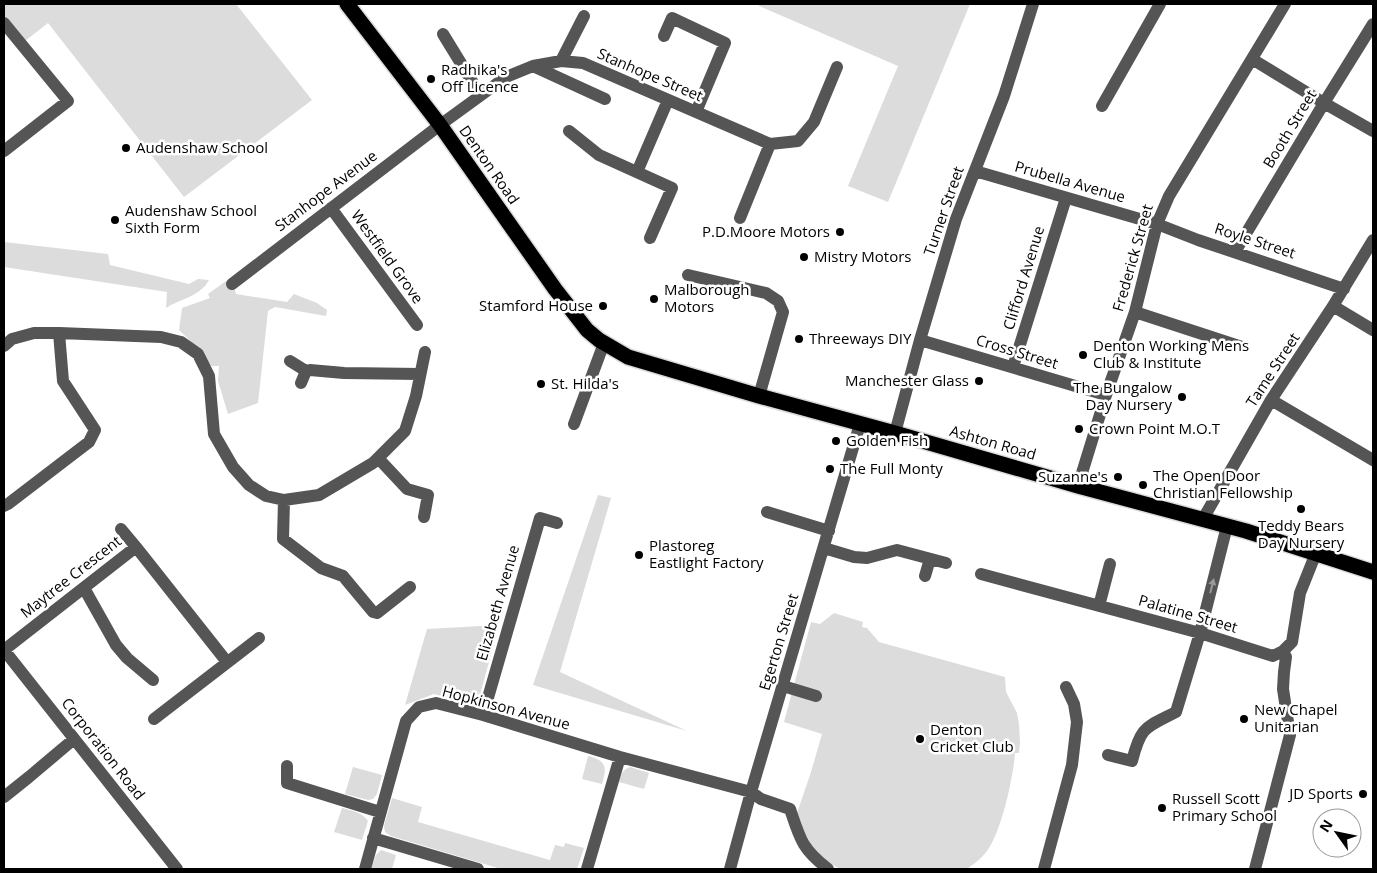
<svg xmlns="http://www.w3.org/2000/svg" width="1377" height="873" viewBox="0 0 1377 873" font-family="'Open Sans',sans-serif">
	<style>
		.green { fill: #dcdcdc }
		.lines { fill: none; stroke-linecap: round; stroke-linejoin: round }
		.highway-casing { stroke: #dbdbdb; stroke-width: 18 }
		.minor { stroke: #555; stroke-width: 12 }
		.highway { stroke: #000; stroke-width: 15 }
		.oneway { fill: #999 }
		.poi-dot { fill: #000; stroke: #fff; stroke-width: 2 }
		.labels { text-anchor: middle; stroke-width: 5; stroke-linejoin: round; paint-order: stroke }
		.poi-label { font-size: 15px; fill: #000; stroke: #fff; text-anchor: start }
		.street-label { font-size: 15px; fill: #000; stroke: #fff }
	</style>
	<rect width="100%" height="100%" fill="#fff"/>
	<path class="green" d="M4,4H236L312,100L184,197L48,23L25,41L4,16Z
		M760,4H970L888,202L848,186L898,66L759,6Z
		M4,242L108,254L110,265L189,284L198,279L209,280C201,296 180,299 166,308L167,292L4,267Z
		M226,281L234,286L236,294L287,302L294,294L317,303L327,310L326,316L275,307L268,311L258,403L228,414L218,381L219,366H211L202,352L179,330L182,308L210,298L208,294Z
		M598,495L611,498L560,672L687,731L533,685Z
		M834,613L863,622L862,627L867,628L879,642L1005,677L1006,692L1017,713L1019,724L1020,743L1019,753H1015C1013,778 1002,830 987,851C982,858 974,864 967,869H840L817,856L796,816L811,772L822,734L784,722L811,622L820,624Z
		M499,625L477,706L434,694L405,705L427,629Z
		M588,756C607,761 607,767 602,784L582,779Z
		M353,767L382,775L377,794L373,799L368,800L345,794Z
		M630,767L649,773L644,789L619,782C621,774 622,770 630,767Z
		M392,798L422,807L418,822L550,860L555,845L564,847L565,843L584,848L577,869H501L391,836L385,832L384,826Z
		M342,808C352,811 362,812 368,821L362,840L334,832Z
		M381,850L396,855L392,869H371L376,855Z"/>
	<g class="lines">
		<g class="highway-casing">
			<path id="highway" d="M347,4L440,125L555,289L587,330L599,340L628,357L759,396L895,433L1078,486L1246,531L1373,572"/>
		</g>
		<path class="minor" d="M4,23L68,101L4,151
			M443,34L473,83L479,96
			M664,36L672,18L725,43L696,112
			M1252,59L1324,103L1373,131
			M561,61L584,16
			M533,66L605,99
			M1102,106L1160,4
			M569,131L599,155L672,188L650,238
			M975,171L1157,224L1198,240L1344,289
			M637,172L668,100
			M331,208L417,325
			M740,218L770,144L798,141L814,122L837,67
			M1235,252L1324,103L1373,24
			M688,275L766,293L778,301L783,312L759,396
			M232,284L440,125L506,77L533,66L561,61L583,63L770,144
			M1333,306L1373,330
			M1135,312L1242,347
			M920,340L1106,395
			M4,346L12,339L34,333H59L161,337L181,342L198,354L209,376L214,434L233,467L249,485L266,496L284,500L319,495L373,463L405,431L416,396L425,352
			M290,361L306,371L310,370L344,373L420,374
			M1013,367L1066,198
			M301,383L306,371
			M1271,400L1373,460
			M574,424L604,343
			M895,433L920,340L956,219L1004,96L1033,4
			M378,458L407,489L428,495L424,517
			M1078,486L1106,395L1135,312L1157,224L1169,196L1285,4
			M284,500L283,539L321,568L343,576L373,612L377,613L410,587
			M4,506L8,504L89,442L95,430L63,381L59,333
			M767,512L829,531
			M1203,519L1271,400L1333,306L1373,240
			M121,529L136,547
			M824,548L854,557L867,558L897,550L946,563
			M981,574L1200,633L1273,656L1283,651L1292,642L1300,593L1316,553
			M925,576L930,559
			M84,588L116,645L127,658L153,680
			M1099,606L1110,564
			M4,650L136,547L227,662
			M4,650L177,869
			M783,686L816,696
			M483,715L540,518L557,523
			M154,719L259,638
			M1108,755L1132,761C1141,726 1145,728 1176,712L1200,633L1227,526
			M287,766V783L380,812
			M4,797L29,777L74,739
			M373,838L478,869
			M365,869L406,721L419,707L436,703L483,715L620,757L751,792L761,799L790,809C800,839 802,849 828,869
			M587,869L620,757
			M730,869L751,792L860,424
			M1044,869L1072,765L1077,722L1074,704L1066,687
			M1255,869L1290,735L1283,689L1284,672L1286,657L1283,651"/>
		<use href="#highway" class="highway"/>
	</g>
	<defs><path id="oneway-solid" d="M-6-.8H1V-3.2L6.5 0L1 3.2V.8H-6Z" transform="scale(1.25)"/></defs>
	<use class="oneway" href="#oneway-solid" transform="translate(1212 586) rotate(-76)"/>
	<g class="poi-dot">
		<circle cx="431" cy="79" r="5"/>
		<circle cx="126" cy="148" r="5"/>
		<circle cx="115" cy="220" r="5"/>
		<circle cx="840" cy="232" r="5"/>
		<circle cx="804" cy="257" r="5"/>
		<circle cx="654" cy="299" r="5"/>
		<circle cx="603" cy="306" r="5"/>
		<circle cx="799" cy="339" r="5"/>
		<circle cx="1083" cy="355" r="5"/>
		<circle cx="979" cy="381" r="5"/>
		<circle cx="541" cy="384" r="5"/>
		<circle cx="1182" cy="397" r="5"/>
		<circle cx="1079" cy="429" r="5"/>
		<circle cx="836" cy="441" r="5"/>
		<circle cx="830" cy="469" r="5"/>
		<circle cx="1118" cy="477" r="5"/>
		<circle cx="1143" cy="485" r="5"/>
		<circle cx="1301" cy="509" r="5"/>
		<circle cx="639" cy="555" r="5"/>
		<circle cx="1244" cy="719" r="5"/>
		<circle cx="920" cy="739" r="5"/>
		<circle cx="1363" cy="794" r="5"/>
		<circle cx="1162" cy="808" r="5"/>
	</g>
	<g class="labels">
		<g class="poi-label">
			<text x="441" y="75">Radhika's<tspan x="441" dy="17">Off Licence</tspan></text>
			<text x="136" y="153">Audenshaw School</text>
			<text x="125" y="216">Audenshaw School<tspan x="125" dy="17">Sixth Form</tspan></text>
			<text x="830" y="237" text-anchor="end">P.D.Moore Motors</text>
			<text x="814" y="262">Mistry Motors</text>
			<text x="664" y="295">Malborough<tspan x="664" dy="17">Motors</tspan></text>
			<text x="593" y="311" text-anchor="end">Stamford House</text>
			<text x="809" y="344">Threeways DIY</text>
			<text x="1093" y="351">Denton Working Mens<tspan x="1093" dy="17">Club &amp; Institute</tspan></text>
			<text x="969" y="386" text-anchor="end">Manchester Glass</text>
			<text x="551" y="389">St. Hilda's</text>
			<text x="1172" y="393" text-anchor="end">The Bungalow<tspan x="1172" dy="17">Day Nursery</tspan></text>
			<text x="1089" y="434">Crown Point M.O.T</text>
			<text x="846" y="446">Golden Fish</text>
			<text x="840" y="474">The Full Monty</text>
			<text x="1153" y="481">The Open Door<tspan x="1153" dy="17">Christian Fellowship</tspan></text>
			<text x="1108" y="482" text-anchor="end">Suzanne's</text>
			<text x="1301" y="531" text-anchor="middle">Teddy Bears<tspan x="1301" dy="17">Day Nursery</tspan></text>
			<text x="649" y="551">Plastoreg<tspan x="649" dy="17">Eastlight Factory</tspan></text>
			<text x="1254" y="715">New Chapel<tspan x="1254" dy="17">Unitarian</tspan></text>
			<text x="930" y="735">Denton<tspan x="930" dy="17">Cricket Club</tspan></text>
			<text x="1353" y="799" text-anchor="end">JD Sports</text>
			<text x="1172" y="804">Russell Scott<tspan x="1172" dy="17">Primary School</tspan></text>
		</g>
		<g class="street-label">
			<text transform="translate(650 75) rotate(23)" y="5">Stanhope Street</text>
			<text transform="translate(1290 129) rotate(-59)" y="5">Booth Street</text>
			<text transform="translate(489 165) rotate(55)" y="5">Denton Road</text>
			<text transform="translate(1070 182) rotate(16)" y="5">Prubella Avenue</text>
			<text transform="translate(326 191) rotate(-37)" y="5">Stanhope Avenue</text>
			<text transform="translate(944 211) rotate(-71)" y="5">Turner Street</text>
			<text transform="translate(1255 241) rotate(18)" y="5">Royle Street</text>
			<text transform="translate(387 257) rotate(54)" y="5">Westfield Grove</text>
			<text transform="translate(1133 258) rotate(-74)" y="5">Frederick Street</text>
			<text transform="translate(1024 278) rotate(-73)" y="5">Clifford Avenue</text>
			<text transform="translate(1017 352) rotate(17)" y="5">Cross Street</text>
			<text transform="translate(1273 370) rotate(-57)" y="5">Tame Street</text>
			<text transform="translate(993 443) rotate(16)" y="5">Ashton Road</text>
			<text transform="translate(71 577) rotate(-38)" y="5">Maytree Crescent</text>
			<text transform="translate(498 603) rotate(-74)" y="5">Elizabeth Avenue</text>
			<text transform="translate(1188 614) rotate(16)" y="5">Palatine Street</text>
			<text transform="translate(779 642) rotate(-73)" y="5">Egerton Street</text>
			<text transform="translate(506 708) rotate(15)" y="5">Hopkinson Avenue</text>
			<text transform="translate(103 749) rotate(52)" y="5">Corporation Road</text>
		</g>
	</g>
	<rect width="1377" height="873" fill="none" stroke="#000000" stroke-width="10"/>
	<g transform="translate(1337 833) rotate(303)"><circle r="24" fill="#ffffff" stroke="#999999"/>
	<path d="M0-4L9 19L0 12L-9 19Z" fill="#000000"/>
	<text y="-8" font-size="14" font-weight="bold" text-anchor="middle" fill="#000000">N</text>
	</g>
</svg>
